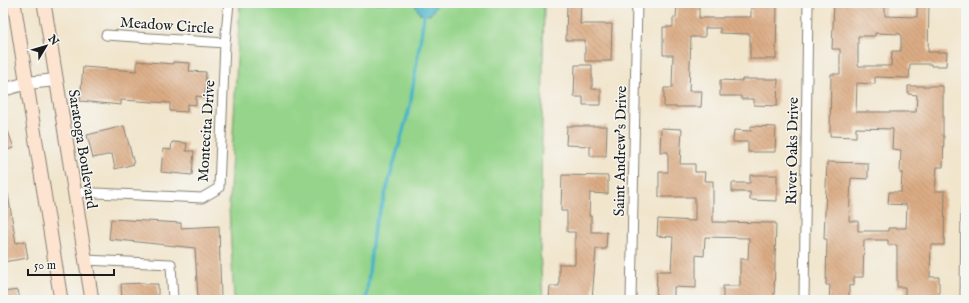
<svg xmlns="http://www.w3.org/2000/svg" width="969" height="303" viewBox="0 0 969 303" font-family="'IM FELL English',serif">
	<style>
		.grass { fill: #95d48a; stroke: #587853 }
		.water { fill: #49b4c7; stroke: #326872 }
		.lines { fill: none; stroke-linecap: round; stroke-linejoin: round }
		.stream { stroke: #49b4c7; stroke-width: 3.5 }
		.building { fill: url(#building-back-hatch); fill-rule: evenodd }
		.minor-casing { stroke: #868074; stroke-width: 11 }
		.tertiary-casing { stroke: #868074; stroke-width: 14 }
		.secondary-casing { stroke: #868074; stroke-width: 15 }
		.minor { stroke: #fff; stroke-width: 9 }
		.tertiary { stroke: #fff; stroke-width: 12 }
		.secondary { stroke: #fde4d1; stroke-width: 13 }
		.labels { text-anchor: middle; stroke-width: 3; stroke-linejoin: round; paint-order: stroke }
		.street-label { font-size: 15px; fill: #1c1c1c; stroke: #f6f6f2 }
	</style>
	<defs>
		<pattern id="building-back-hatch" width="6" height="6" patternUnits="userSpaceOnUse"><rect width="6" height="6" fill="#dbac84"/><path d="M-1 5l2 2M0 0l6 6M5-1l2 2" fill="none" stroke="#bb9371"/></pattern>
	</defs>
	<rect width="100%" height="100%" fill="#f6f6f2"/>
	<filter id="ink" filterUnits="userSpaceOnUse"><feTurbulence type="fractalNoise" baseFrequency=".025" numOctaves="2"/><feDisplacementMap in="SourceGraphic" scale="8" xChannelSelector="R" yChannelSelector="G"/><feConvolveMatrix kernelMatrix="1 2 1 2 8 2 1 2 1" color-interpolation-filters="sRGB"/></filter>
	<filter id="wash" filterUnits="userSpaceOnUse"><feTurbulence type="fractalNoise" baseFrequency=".012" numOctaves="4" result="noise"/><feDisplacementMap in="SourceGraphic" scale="16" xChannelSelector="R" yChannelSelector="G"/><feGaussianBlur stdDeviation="0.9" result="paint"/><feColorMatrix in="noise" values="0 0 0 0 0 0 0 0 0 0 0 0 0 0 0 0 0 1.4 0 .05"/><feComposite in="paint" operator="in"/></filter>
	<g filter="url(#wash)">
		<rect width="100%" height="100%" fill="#f1e5cc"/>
		<path class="grass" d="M240,3H544L540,253L543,300H234L229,208Z"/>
		<path class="water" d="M414,3H438L430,15L420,14Z"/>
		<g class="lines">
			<path class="stream" d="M366,300L374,227L383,202L410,106L426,3"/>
		</g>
		<g id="blocks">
			<path class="building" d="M567,3H581L580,24H612L611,61H585V40H566Z
				M677,3H699V18H723V17H751V3H777L776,59H750V34L720,33V28H705V37H691L689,91H702L701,107H664V88H672L673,55H663V27H673V18H676Z
				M834,3H885V16L917,17V3H929L928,52H947L946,66H931V64H910L909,78L875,77V84L857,83L856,112H916L917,95L908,94V86H943V136H944L943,167H937L935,191H945L944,245H931L930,277H939V300H905V287H897V245H888V240H864L863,277H854V286L849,285V300H829L830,285H826L827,239H824L827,162L868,163V179L851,178L849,221H858V231H888V228H906L907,205L888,204L889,192H901L902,173H900L901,150L892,149L893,129L856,128V137L830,136L831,74H840V49H832ZM875,33L901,34V51H892L891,66H858V36H875Z
				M137,61L173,64V62L190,63L189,71L206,72L205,97L196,96V105L187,104V112L170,111V103L121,100V105L80,101L83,67L137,71Z
				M575,65H592V89H601V105H583V97H574Z
				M742,79H778L777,106L754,105V99H741V96H720V80L742,81Z
				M4,120L14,148L3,151V121Z
				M124,126L134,164L115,169L112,154L93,158L87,135Z
				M567,126H607L606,156H590V146L566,145Z
				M751,126L776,127L775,152H748V142H733L734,130L751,131Z
				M661,128L682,129L680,164H695V172H705L704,181H713V222L776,223L774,300H723V286H740V259H748L749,238L705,237L704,256L696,255V288L674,287V300H656L657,271H671L673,237L657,236L658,219L695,221V197H659V172H668V152H660Z
				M172,142L187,143L186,151H194L192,175L161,172L163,149L171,150Z
				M562,175L608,176V194L590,193L589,216H591V232H607L606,249H596L592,300H549L550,286H559V264H575V232H567V211H561Z
				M750,175H777V201L750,200V192H732V183H750Z
				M8,194L16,243L25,241L28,258L3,262V195Z
				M111,219L181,223V228L219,226L221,300H198L195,248L109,239Z
				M145,283V284H158V300H122L121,284Z
				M18,290L20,300H3V292Z"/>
		</g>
	</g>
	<g filter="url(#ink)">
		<use href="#blocks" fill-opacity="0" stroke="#868074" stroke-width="1"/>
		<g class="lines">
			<g class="minor-casing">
				<path id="minor" d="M106,35L225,43
					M75,192L202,198L219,188L225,43L229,3
					M85,260L171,264L173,300
					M631,300L637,3
					M804,300L808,3
					M965,300L966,208"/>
			</g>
			<g class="tertiary-casing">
				<path id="tertiary" d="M3,90L27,83L56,80"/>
			</g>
			<g class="secondary-casing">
				<path id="secondary" d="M14,3L61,300
					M44,3L92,300"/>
			</g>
			<use href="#minor" class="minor"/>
			<use href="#tertiary" class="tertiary"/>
			<use href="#secondary" class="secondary"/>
		</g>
	</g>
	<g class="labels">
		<g class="street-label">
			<text transform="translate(167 25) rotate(4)" y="5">Meadow Circle</text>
			<text transform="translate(206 131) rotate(-86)" y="5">Montecita Drive</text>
			<text transform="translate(83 149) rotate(81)" y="5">Saratoga Boulevard</text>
			<text transform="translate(620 151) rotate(-89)" y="5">Saint Andrew's Drive</text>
			<text transform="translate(792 151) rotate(-89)" y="5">River Oaks Drive</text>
		</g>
	</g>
	<rect width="969" height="303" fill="none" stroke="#f6f6f2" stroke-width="16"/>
	<g transform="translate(46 46) rotate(52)" stroke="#f6f6f2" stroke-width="3" paint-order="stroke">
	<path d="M0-3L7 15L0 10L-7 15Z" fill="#1c1c1c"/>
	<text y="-6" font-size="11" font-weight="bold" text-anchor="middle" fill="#1c1c1c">N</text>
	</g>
	<path d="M28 269v6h86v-6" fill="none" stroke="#1c1c1c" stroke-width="2"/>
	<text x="34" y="269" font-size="12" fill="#1c1c1c" stroke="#f6f6f2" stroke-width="3" paint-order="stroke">50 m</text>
</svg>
